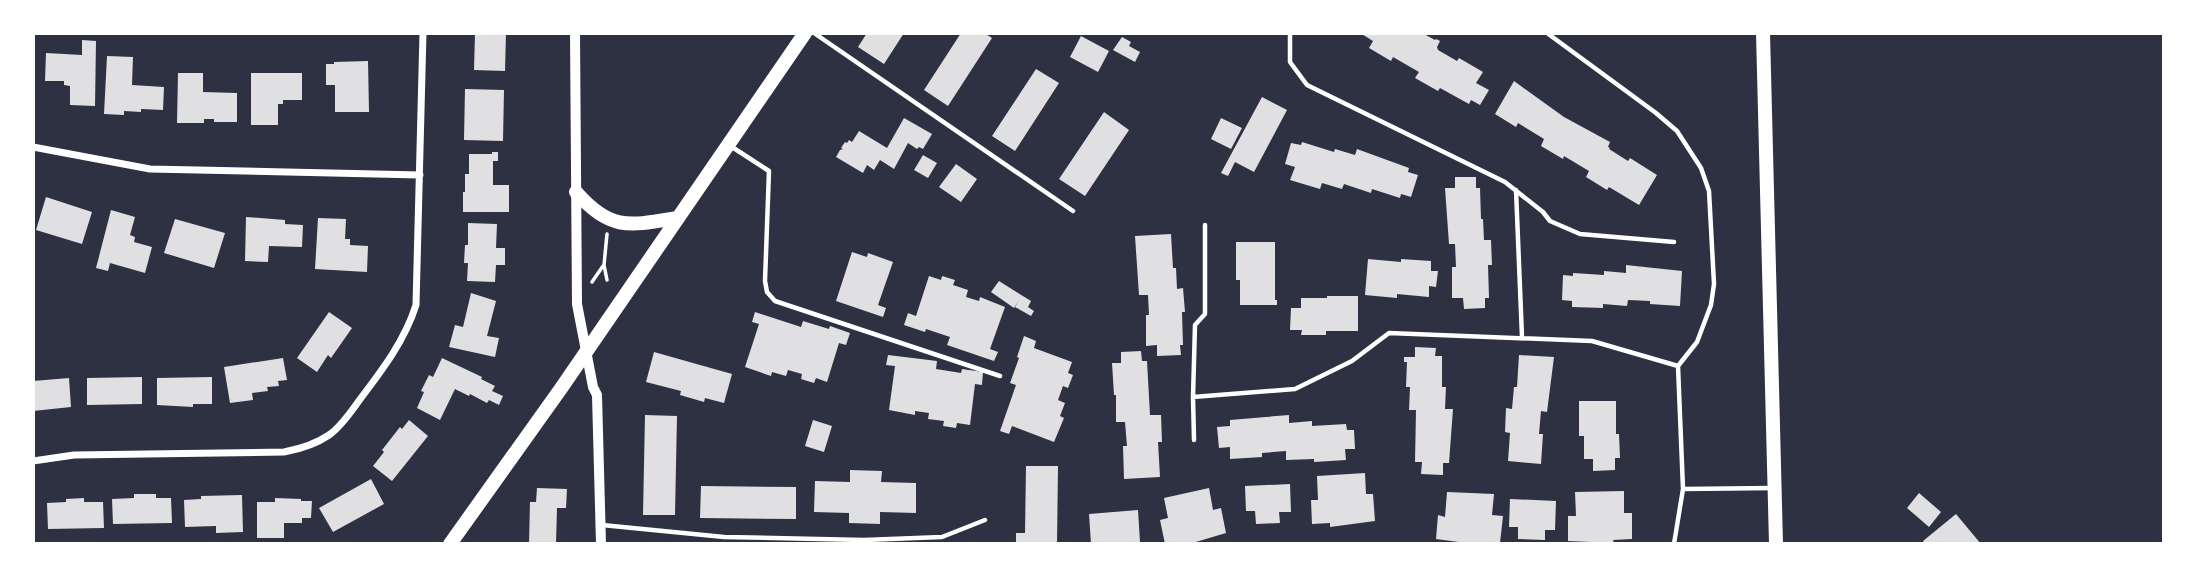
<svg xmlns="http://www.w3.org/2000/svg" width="2197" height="577" viewBox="0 0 2197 577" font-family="Mulish,sans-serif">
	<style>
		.building { fill: #e0e0e3 }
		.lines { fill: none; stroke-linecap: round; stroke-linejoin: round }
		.path { stroke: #fff; stroke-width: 3.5 }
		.service { stroke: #fff; stroke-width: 4.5 }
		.minor { stroke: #fff; stroke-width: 7 }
		.tertiary { stroke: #fff; stroke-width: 10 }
		.primary { stroke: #fff; stroke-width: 14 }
	</style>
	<rect width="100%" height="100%" fill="#2d3142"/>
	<path class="building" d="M475,33H506L505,71L474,70Z
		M867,33H904L884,64L858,47Z
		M961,33H984L992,38L948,106L924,90Z
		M1360,33H1422L1435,40L1436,39L1440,41L1437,47L1438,50L1457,61L1459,58L1483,72L1476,83L1489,90L1480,105L1471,100L1469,104L1440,88L1438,91L1415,78L1419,72L1393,57L1391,61L1369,48L1373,41Z
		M1081,36L1109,51L1098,72L1070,57Z
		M1122,37L1131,42L1129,46L1140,52L1135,62L1113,50Z
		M82,40L96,41L95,106L70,105V86L64,85V81H45L46,53L82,55Z
		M107,56L133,57L132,85L164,87L163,110L141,109V112L124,111V115L104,114Z
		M368,61L369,112H335V85H326V64H334V62Z
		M1036,69L1059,83L1015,151L992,136Z
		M178,73H203V92L237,93V122H214V119H204V123H177Z
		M251,73H302V100H283V104H278V125H251Z
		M1514,81L1564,117L1610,142L1608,147L1610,148L1609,149L1628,161L1630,158L1657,175L1639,205L1609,187L1607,190L1586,177L1589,171L1564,156L1563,159L1541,146L1544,139L1518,123L1516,127L1495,114Z
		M465,89L504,90L503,141L464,140Z
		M1262,97L1287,110L1254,172L1235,162L1228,176L1221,173Z
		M1104,112L1129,130L1085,196L1059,179Z
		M904,118L932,134L923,149L919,147L917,149L908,143L894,169L880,160L874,170L867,165L863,173L836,157L840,150L843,149L841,148L845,142L847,143L849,140L852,142L859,131L887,148Z
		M1221,118L1242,128L1231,149L1211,139Z
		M1302,142L1334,152L1335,149L1355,155L1357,149L1409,168L1408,172L1418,175L1411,197L1401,194L1400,198L1372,189L1371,193L1344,184L1342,189L1322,183L1320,189L1290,180L1295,167L1285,164L1291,143L1301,145Z
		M492,152H498V161H493V185H509V212H463V192H465V174H469V154H492Z
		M923,155L937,163L928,178L914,170Z
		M956,164L977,179L961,202L939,187Z
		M1455,177H1476V188H1480L1481,219H1483L1484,240H1491L1492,265H1488L1489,298H1485V308L1464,309L1463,298H1452V267H1456L1455,244H1449L1445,188H1455Z
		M46,197L92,212L82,244L36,230Z
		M111,210L135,217L130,235L135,237L134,242L152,247L145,273L110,263L108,271L96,268Z
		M246,217L285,220V224L303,225L302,247L269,246L268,262L245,261Z
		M318,218L346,219L345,239H350V245L368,246L367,272L315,269Z
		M175,219L225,233L214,268L164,253Z
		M468,223L497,224L496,248H505V265H496L495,282L467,281L468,263H464L465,245H468Z
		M1171,234L1173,268H1176L1177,289L1183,288L1185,312H1182L1183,345H1180L1181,355L1157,356V345L1146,346V315H1149L1148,295H1139L1135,236Z
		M1236,242H1275V300H1277V305H1240V280H1236Z
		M852,252L867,257L868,253L893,262L878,305L886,308L883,317L836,301Z
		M1368,259L1401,262V259L1431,261V271H1438L1436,287L1429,286V297L1397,294V298L1365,295Z
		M1626,265L1682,271L1680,306L1650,304V301L1628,300L1627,306L1603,304V308L1572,307V301L1562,300L1563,275L1573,276V273L1604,275V271L1626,273Z
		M929,276L941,280L942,276L955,280L953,285L968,290L966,297L979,301L980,297L1005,307L990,349L998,352L994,361L947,345L950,337L926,329L925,332L904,325L908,313L916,316Z
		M999,281L1031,301L1028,307L1034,311L1031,316L1015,307L1019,300L1014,308L991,292Z
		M471,293L496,301L487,336L499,338L495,357L449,347L455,325L463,327Z
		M1327,296H1358V331H1326V335H1301L1302,330H1290L1291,308H1301V298H1327Z
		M329,312L352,328L331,358L328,355L317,372L297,358Z
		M755,312L801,327L803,321L829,329L830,326L850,333L846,345L839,343L827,382L816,378L814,383L801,379L802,374L788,370L786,376L772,372L771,376L745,367L759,324L752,322Z
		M1024,336L1036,341L1034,348L1072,362L1068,373L1073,375L1068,388L1063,386L1058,400L1065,403L1060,416L1064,418L1054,442L1012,426L1009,434L1000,431L1016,385L1010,383L1019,358L1017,357Z
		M1415,347L1436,348L1435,356H1442V387H1446L1445,409H1453L1449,463H1443V475L1421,474L1422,462H1415L1416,410H1409L1410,387H1406L1407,362H1404V357H1415Z
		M1141,351L1142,361H1147L1150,415H1161L1162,442H1158L1160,477L1124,479L1123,446H1127L1125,422H1116V395H1114L1112,363H1121V352Z
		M654,352L732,374L724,403L705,398L704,402L680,395L681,391L646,382Z
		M888,355L937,361L936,369L961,373L962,369L983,372L982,385L975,384L970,425L957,423L956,428L943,426L944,421L928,419L929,413L915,411V415L889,410L895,366L886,365Z
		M1519,355L1554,357L1547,412L1541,411L1539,434H1543L1541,464L1508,461L1510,433L1505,432L1506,408L1512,409L1514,387H1517Z
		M283,358L287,380L278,381L279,386L267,387L268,391L252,393L253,400L230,403L224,367Z
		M442,358L482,377L481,379L495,386L492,391L503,396L499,405L489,400L487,403L470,394L469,396L455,389L440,420L417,408L424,392L421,391L429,375L433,377Z
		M142,377V404L87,405V378Z
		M212,377V404H193V407L157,405V378Z
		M69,378L71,407L33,411V381Z
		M1579,401H1616V434H1619L1620,458H1615V470L1593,471V459H1584V436H1579Z
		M645,415L677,416L675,515H643Z
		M1289,415V423L1312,421V426L1346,424L1347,430H1354L1355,449H1345L1346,460L1314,462V459L1286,460V451L1262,453V457L1230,459V447L1219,448L1217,427L1230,426V420Z
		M409,420L428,436L392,481L373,466L384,452L382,450L400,427L402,429Z
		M813,420L832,426L824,452L805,446Z
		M1026,466H1058L1057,544H1016V533H1025Z
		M850,470L882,471L881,482L916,483V513L880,512V524L849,523V513L814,512L815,481L850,482Z
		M1365,473L1366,494H1373L1375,521L1330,527V523L1312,524L1311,500H1318L1317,476Z
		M371,479L384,504L333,532L319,508Z
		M1290,484L1291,512H1279L1280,523L1256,524L1255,511H1246L1245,486Z
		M701,486L796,487V519L700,518Z
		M537,488L567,489L566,508H557L556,544H529L530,502H536Z
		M1209,488L1213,510L1221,508L1226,533L1189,544H1165L1160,520L1168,518L1164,498Z
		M1624,491V513H1632V539L1613,540L1614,543L1568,541V516H1576L1575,492Z
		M1447,492L1494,494L1492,515L1503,516L1500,543L1482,542L1481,544H1474L1436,539L1438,515L1445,517Z
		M1919,493L1941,512L1929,527L1907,508Z
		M134,494H156V498H171L172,523L113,524L112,499L134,498Z
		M242,495L243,532L216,533V526L185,527L184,500L201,499V496Z
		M84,498V502H103L104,528L48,529L47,503L66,502V499Z
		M275,498L301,499V501H312L311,518H302V523H284V538H257V502H275Z
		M1510,499L1556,501L1555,530H1545V540L1518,539V527H1509Z
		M1138,510L1140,542L1091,544L1089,514Z
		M1956,514L1981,544H1926L1923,541Z"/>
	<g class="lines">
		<path class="path" d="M607,234L604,265L607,280
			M592,282L603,266"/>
		<path class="service" d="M814,33L1073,211
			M1290,33V62L1307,85L1505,182L1543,212L1550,221L1580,234L1674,242
			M1547,33L1656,113L1677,131L1701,168L1709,191L1714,284L1711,305L1697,342L1678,366L1683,489
			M732,147L769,171L765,281L767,292L775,301L1000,376
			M1516,190L1522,337
			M1205,225V314L1195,325L1193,397L1295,389L1352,361L1389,333L1592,341L1678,366
			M1193,397L1194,440
			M602,525L724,537L864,540L942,537L985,520
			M1674,544L1683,489L1773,488"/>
		<path class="minor" d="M33,147L150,169L420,175
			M33,461L74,455L284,452C300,449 316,444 329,435C342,426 352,410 361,398C383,369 405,340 416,305L423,33"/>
		<path class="tertiary" d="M575,33L577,304L593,387L597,395L601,544"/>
		<path class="primary" d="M1763,33L1776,544
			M576,192C610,231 629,226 677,218
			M450,544L562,387L805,33"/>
	</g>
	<rect width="2197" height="577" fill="none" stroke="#ffffff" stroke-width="70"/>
</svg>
